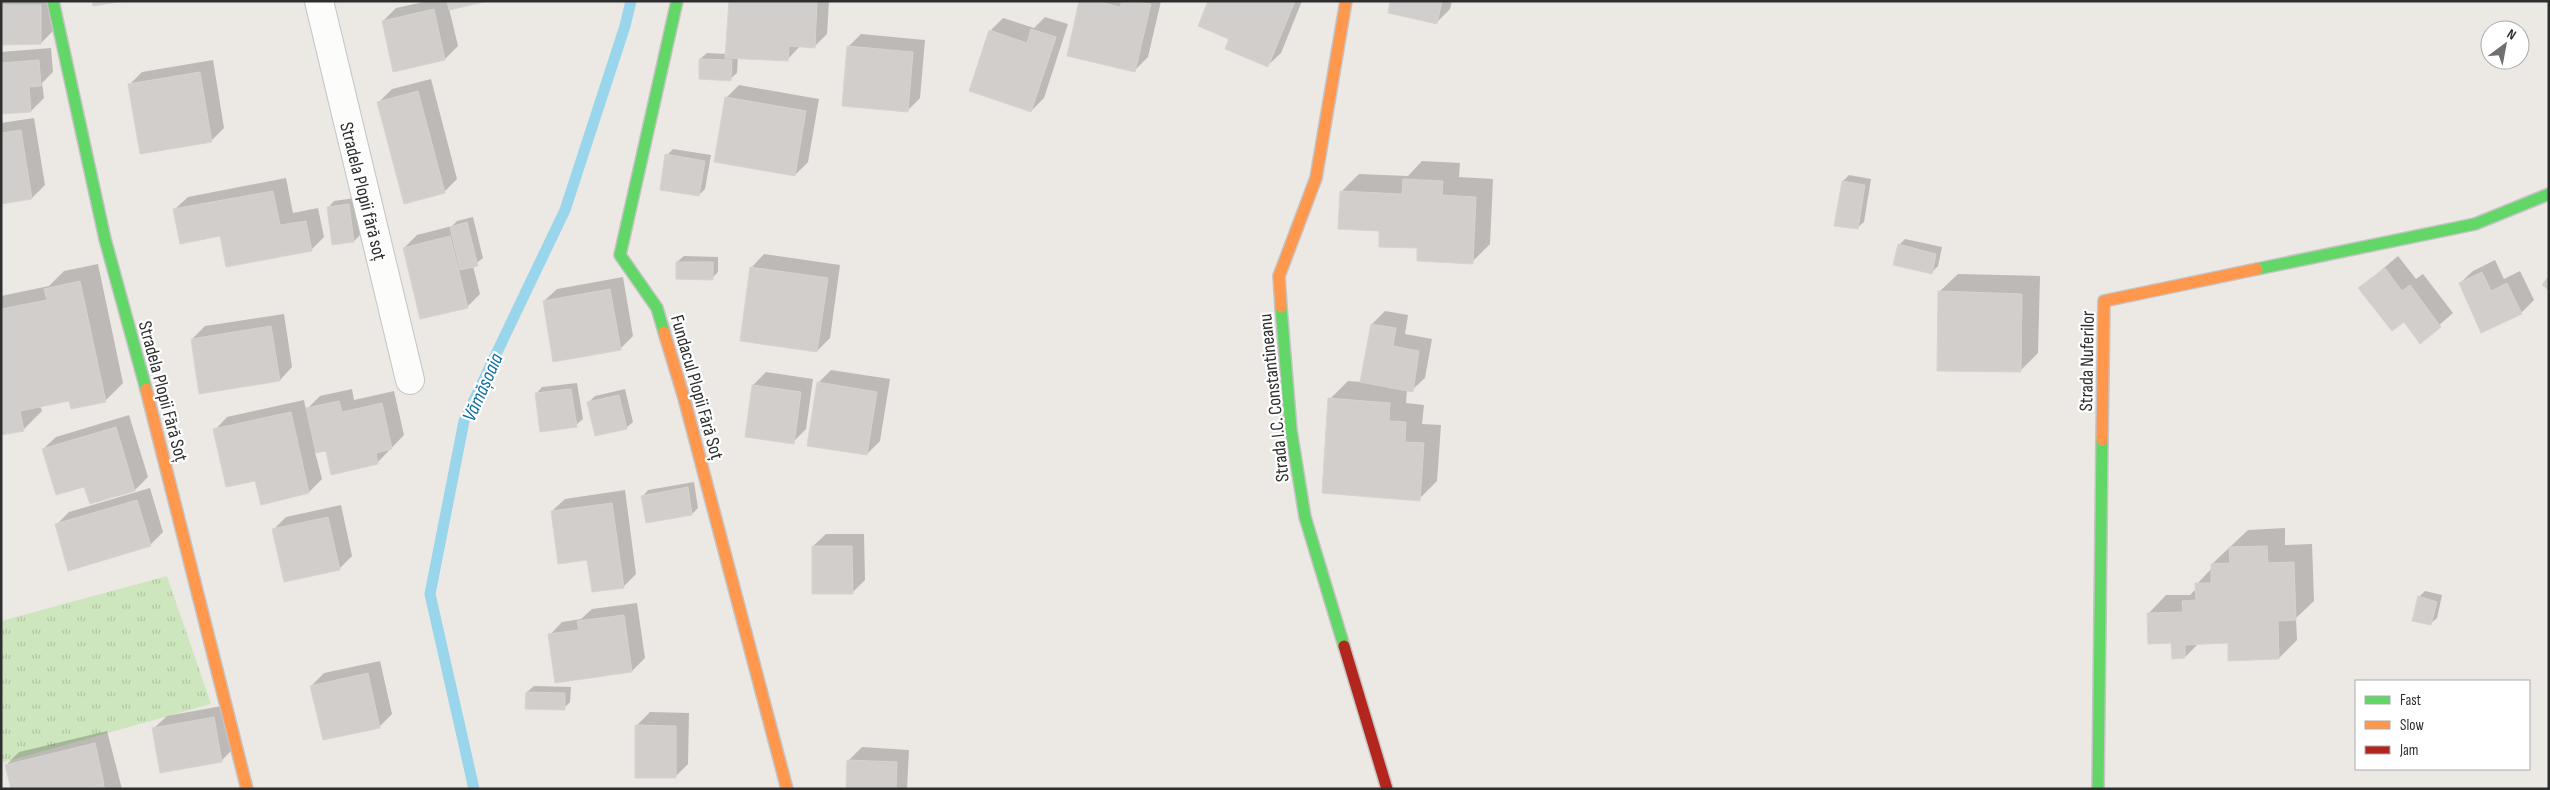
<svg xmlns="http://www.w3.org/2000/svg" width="2550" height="790" viewBox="0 0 2550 790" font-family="'Sofia Sans Condensed',sans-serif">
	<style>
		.grass { fill: url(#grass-tufts) }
		.shadow { fill: #0003 }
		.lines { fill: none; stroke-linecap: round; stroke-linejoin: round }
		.stream { stroke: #99d6ec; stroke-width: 11 }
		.building { fill: #d1cecb; stroke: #d7d4d0 }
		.street-casing { stroke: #c5c4c5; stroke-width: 30 }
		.fast-casing { stroke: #c5c4c5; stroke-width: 14 }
		.slow-casing { stroke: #c5c4c5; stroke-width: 14 }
		.jam-casing { stroke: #c5c4c5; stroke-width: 14 }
		.street { stroke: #fcfcfb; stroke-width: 28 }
		.fast { stroke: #63d668; stroke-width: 11 }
		.slow { stroke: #ff974d; stroke-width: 11 }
		.jam { stroke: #b3261e; stroke-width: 11 }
		.labels { text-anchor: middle; stroke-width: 4.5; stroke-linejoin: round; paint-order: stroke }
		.street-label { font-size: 19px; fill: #2e2e2e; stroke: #fff }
		.water-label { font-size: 20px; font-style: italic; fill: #0d6fa3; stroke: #fff }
	</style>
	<defs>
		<pattern id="grass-tufts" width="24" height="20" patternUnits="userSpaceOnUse" patternTransform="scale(1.25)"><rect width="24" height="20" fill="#cee6be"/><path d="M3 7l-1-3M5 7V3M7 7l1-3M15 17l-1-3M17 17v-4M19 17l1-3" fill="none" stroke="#b1c6a4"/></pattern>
	</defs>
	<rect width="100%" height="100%" fill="#ece8e4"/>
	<path class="grass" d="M167,576L211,704L1,763V621Z"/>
	<path class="shadow" d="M1,1H53L54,30L41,43H1Z
		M428,1H480L449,8L458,46L445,59L383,21L396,8Z
		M730,1H829L827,34L814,47L800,46L787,60L738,57L737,73L730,79L700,59L707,53L727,54Z
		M1081,1H1161L1148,57L1135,70Z
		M1209,1H1302L1281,53L1268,65L1231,38Z
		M1392,1H1452L1450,9L1437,22Z
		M1045,17L1068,24L1044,98L1031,111L990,31L1003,18L1034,28Z
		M861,34L925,40L920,98L908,110L848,47Z
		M51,48L53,72L42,83L44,98L31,111L1,113V52Z
		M213,60L224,128L211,141L130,84L142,72Z
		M431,79L457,179L444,192L379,102L392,89Z
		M739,85L819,99L808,162L795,175L726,98Z
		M34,118L45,185L32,198L1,202V123Z
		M673,149L711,155L705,189L699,195L667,155Z
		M1422,161L1460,163L1459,177L1493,179L1490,244L1472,262L1418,247L1381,230L1341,192L1359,174L1408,176Z
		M1849,175L1871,179L1864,222L1857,228L1843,181Z
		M286,178L293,213L318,208L324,237L311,250L221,234L175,209L188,197Z
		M355,198L360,235L354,241L328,208L334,201Z
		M473,217L483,258L473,266L480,294L467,307L404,248L417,235L452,226L457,221Z
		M1905,239L1942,247L1938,266L1931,273L1899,245Z
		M764,254L840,265L830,338L817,351L742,340L752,267Z
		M684,256L718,257V272L712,278L677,262Z
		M2398,256L2416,279L2423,274L2453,313L2420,342L2404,321L2360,288Z
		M2495,260L2504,279L2520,271L2534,300L2521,313L2460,283L2473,271Z
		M98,264L123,383L105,401L70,399L40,406L42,411L24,429L1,434V296L49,286L64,271Z
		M1958,274L2040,276L2038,353L2020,371L1939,292Z
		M623,277L633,336L620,349L544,301L557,289Z
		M1385,311L1408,315L1405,334L1432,339L1425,378L1412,390H1407L1406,403L1424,405L1422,424L1441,425L1437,481L1419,499L1330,399L1348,381L1362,382L1372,324Z
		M284,314L292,367L280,380L192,339L205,326Z
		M831,370L890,379L880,441L867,454L818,383Z
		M766,372L813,379L806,429L793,442L753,385Z
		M577,383L583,419L576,425L536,394L542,387Z
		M352,389L354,400L394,391L404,435L377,463L327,449L315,452L322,479L309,492L256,479L215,430L227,417L304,400L306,410L320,396Z
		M625,389L633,422L626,428L589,402L595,396Z
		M129,415L148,477L135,490L85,485L43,449L56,437Z
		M694,482L698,508L692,514L642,497L648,490Z
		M150,488L163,532L150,545L56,525L69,512Z
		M625,490L636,574L623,587L588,559L552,511L565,499Z
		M341,505L352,556L339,569L273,530L286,517Z
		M2285,528V545L2312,544L2314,601L2296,618L2297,640L2279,658L2229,642L2199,643L2185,657L2148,614L2166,595H2190L2197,588V584L2212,568V564L2248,530Z
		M826,534H864L865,580L852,593L813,546Z
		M2425,591L2442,595L2437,618L2430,624L2419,597Z
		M637,603L645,658L632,671L550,635L562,622L581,619L592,609Z
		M380,661L392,714L379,727L311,686L324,673Z
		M534,686L571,687L570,702L564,708L527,692Z
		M227,705L234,748L221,761L154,728L167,716Z
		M650,712L689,713L688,764L675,777L637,725Z
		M107,731L122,789H12L6,765L19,752Z
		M862,747L909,750L907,789H847L849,760Z"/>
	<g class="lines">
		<path class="stream" d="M474,789L430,594L464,421L565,210L625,26L631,1"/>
	</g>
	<path class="building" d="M92,1H124L93,6Z
		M447,1H483L484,2L449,10Z
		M729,1L817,2L815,48L789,46L788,61L725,58Z
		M1079,1H1096L1120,7L1122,1L1151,4L1135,72L1067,56Z
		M1208,1H1295L1268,67L1225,49L1229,39L1198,26Z
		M1390,1H1442L1437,24L1388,13Z
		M1,5H41V44L1,45Z
		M434,9L445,60L393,72L382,21Z
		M1031,29L1056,37L1031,112L969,91L989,30L1027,43Z
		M847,46L913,52L908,112L842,106Z
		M699,59L732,60L731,81L699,79Z
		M39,60L41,86L29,87L31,112L1,114V63Z
		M200,72L212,142L140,154L128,84Z
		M418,91L445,193L404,204L377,102Z
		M725,97L806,111L795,176L714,162Z
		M21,130L32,199L1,204V133Z
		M665,154L705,161L699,196L660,190Z
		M1403,179L1443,181L1442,195L1476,197L1473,264L1417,261V248L1379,247V231L1338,229L1340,191L1402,194Z
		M1842,181L1865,185L1858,229L1834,226Z
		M273,191L280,225L306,221L312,251L226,267L220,236L180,244L173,209Z
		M349,204L354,242L332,245L327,207Z
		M467,222L478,266L460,270L450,227Z
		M450,236L468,308L420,319L403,248Z
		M1898,244L1936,254L1932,274L1893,265Z
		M676,262H713V280L676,279Z
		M750,267L828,278L817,352L740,341Z
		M2385,268L2402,291L2410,285L2441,327L2420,344L2404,322L2392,331L2358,288Z
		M2482,272L2491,291L2507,283L2522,314L2481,333L2459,283Z
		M2549,276V290L2542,285Z
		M80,281L106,402L71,409L69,401L20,411L24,431L1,435V309L47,300L44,289Z
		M610,289L621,350L553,362L543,301Z
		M1938,291L2022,294L2021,372L1937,371Z
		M1371,324L1396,328L1393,346L1419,351L1413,392L1360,382Z
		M271,326L280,381L199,394L191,339Z
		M817,382L877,392L867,455L807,446Z
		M752,385L801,392L794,444L745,437Z
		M571,389L577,427L540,432L535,393Z
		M619,395L627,429L595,436L587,402Z
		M1328,398L1390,403L1389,421L1406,422L1405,442L1424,443L1420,501L1322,493Z
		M339,401L342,412L382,403L392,449L376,453L378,464L331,475L326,451L316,453L306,408Z
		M291,412L309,493L261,505L255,481L226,487L213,429Z
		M116,427L135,491L90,504L84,487L56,495L42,449Z
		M688,487L692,515L646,523L641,496Z
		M137,500L151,546L68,571L55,524Z
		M612,503L624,588L592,592L587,560L558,564L551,511Z
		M328,517L340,570L284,582L272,529Z
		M812,546H852L853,594H812Z
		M2267,546L2268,563L2294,562L2296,620L2278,621L2279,659L2228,661V643L2185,645V658L2172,659L2171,643L2148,644L2147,613L2183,612L2182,601L2196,600L2195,583H2211V564L2230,563L2229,547Z
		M2418,596L2437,602L2431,625L2412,621Z
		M624,615L632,672L555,683L548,634L579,630L577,621Z
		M368,673L380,728L323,740L310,686Z
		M526,692L565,693V710L525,709Z
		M214,717L222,762L160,773L152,728Z
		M635,725L676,726V778H635Z
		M95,743L104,784L84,789H11L5,765Z
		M847,760L897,762L896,789H846Z
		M103,784L105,789H87Z"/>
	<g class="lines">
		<g class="street-casing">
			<path id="street" d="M319,1L410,380"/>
		</g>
		<g class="fast-casing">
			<path id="fast" d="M53,1L105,239L146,389
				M2257,269L2475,224L2549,194
				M1281,307L1291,430L1305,517L1344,646
				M664,332L657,308L620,255L677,1
				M2098,789L2102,440"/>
		</g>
		<g class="slow-casing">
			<path id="slow" d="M1281,307L1279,276L1316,178L1346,1
				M664,332L684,398L787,789
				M146,389L247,789
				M2102,440L2104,301L2257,269"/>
		</g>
		<g class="jam-casing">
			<path id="jam" d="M1344,646L1387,789"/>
		</g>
		<use href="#street" class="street"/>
		<use href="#fast" class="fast"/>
		<use href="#slow" class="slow"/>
		<use href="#jam" class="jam"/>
	</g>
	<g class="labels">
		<g class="street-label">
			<text transform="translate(364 191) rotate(76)" y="7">Stradela Plopii fără soț</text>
			<text transform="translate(2086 361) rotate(-89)" y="7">Strada Nuferilor</text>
			<text transform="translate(698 387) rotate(74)" y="7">Fundacul Plopii Fără Soț</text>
			<text transform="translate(164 391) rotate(75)" y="7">Stradela Plopii Fără Soț</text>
			<text transform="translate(1273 398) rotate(-96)" y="7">Strada I.C. Constantineanu</text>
		</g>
		<g class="water-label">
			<text transform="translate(482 387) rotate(-66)" y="7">Vămășoaia</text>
		</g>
	</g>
	<rect width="2550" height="790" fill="none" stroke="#2e2e2e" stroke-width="5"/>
	<rect x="2355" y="680" width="175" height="90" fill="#ffffff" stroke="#ababab"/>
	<rect x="2365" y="696" width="25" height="8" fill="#63d668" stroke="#ababab"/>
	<text x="2400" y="705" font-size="15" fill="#2e2e2e">Fast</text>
	<rect x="2365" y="721" width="25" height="8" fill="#ff974d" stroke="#ababab"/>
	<text x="2400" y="730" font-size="15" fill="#2e2e2e">Slow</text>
	<rect x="2365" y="746" width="25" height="8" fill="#b3261e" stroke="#ababab"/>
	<text x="2400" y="755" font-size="15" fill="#2e2e2e">Jam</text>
	<g transform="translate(2505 45) rotate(32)"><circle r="24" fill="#ffffff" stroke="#ababab"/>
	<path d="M0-4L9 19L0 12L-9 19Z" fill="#706f6e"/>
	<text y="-8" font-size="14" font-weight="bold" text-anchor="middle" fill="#2e2e2e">N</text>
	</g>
</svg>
